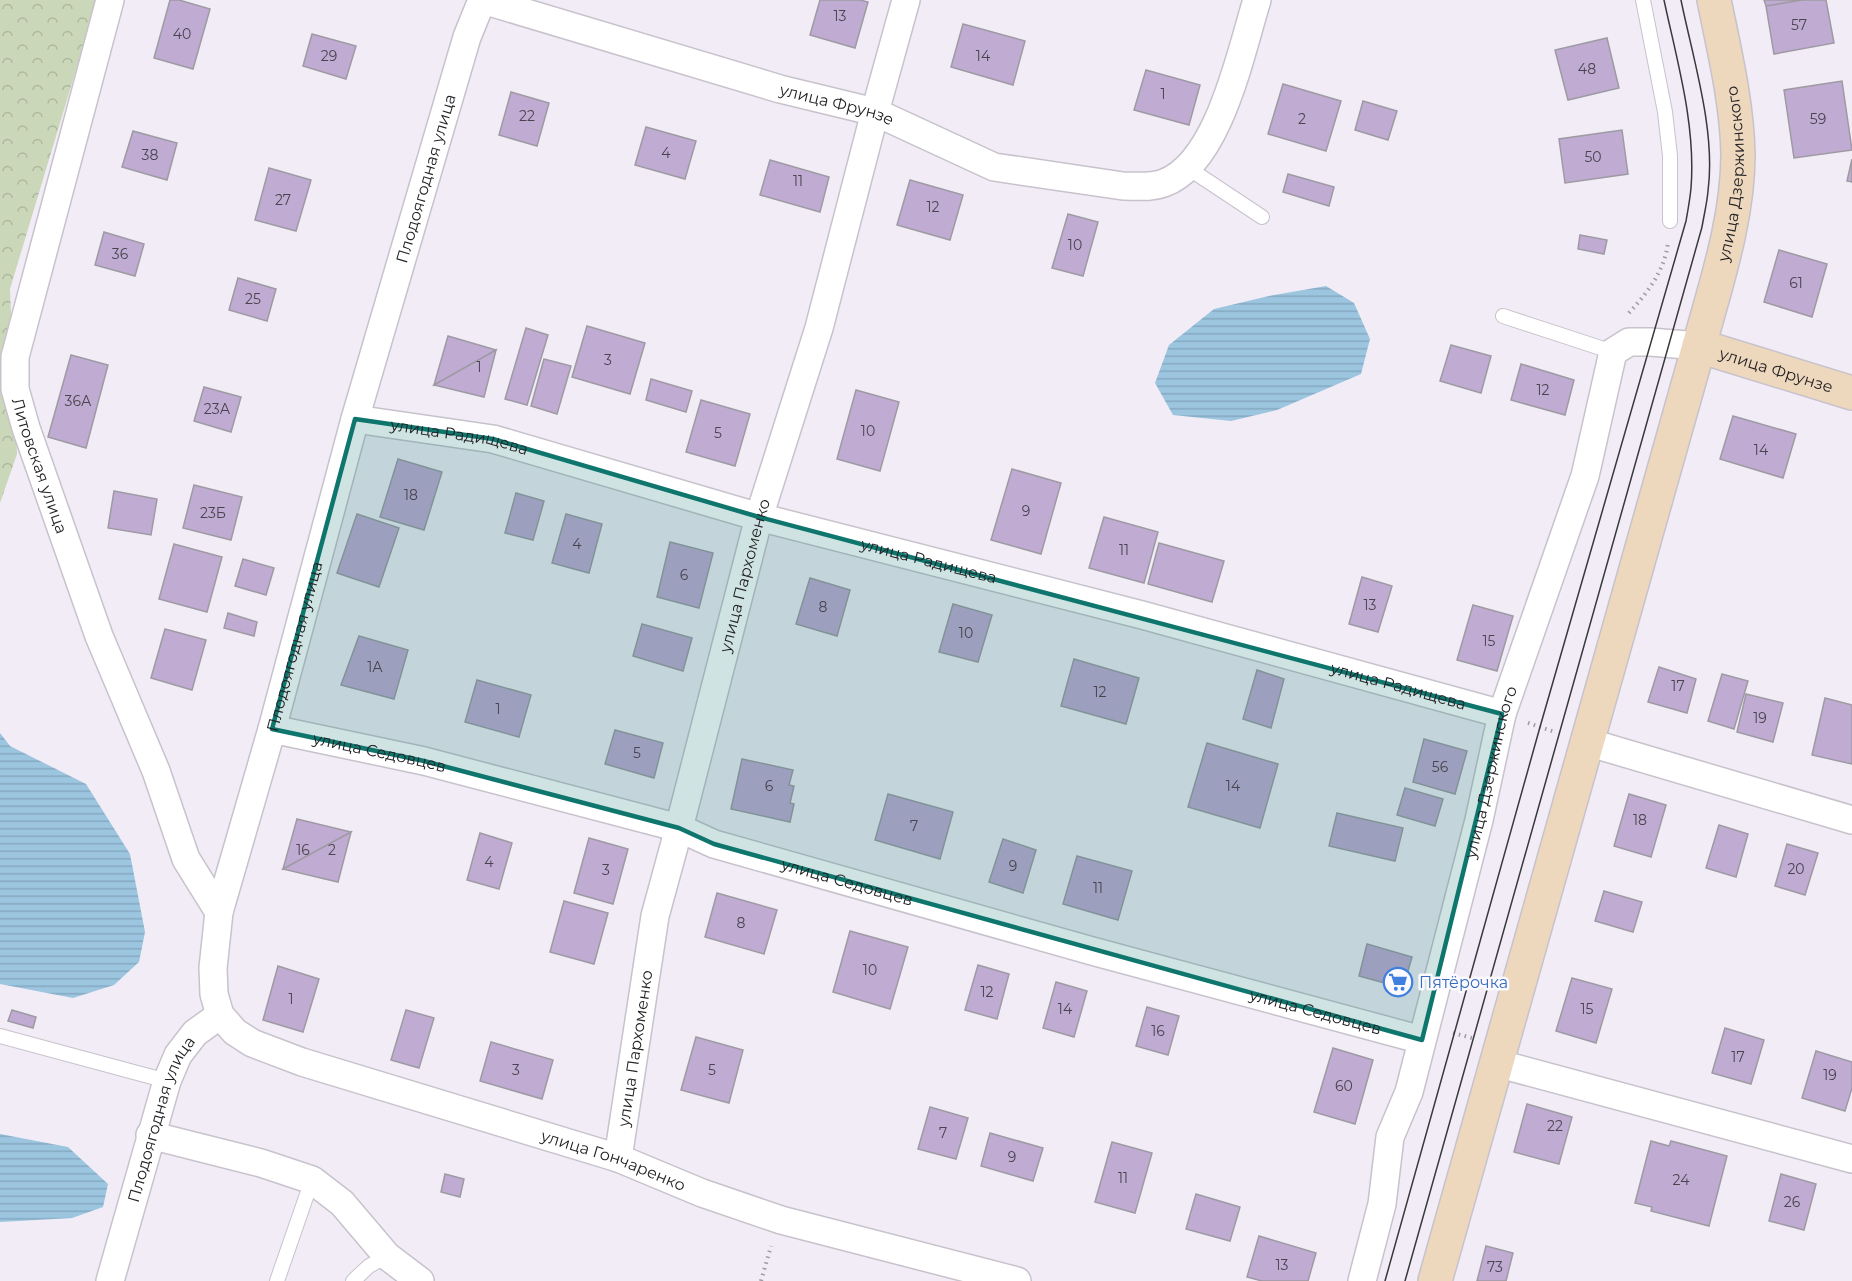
<svg xmlns="http://www.w3.org/2000/svg" width="1852" height="1281" viewBox="0 0 1852 1281" font-family="Montserrat,sans-serif">
	<style>
		.forest { fill: url(#forest-crowns) }
		.water { fill: url(#water-rules) }
		.building { fill: #c0abd2; stroke: #9e9aa3; stroke-width: 1.5 }
		.lines { fill: none; stroke-linecap: round; stroke-linejoin: round }
		.lane-casing { stroke: #c7c2cc; stroke-width: 16 }
		.street-casing { stroke: #c7c2cc; stroke-width: 30 }
		.secondary-casing { stroke: #c7c2cc; stroke-width: 36 }
		.path { stroke: #9e9ba2; stroke-width: 4; stroke-dasharray: 1.5 4.5; stroke-linecap: butt }
		.lane { stroke: #fff; stroke-width: 14 }
		.street { stroke: #fff; stroke-width: 27 }
		.secondary { stroke: #edd7bd; stroke-width: 33 }
		.tram { stroke: #39383b; stroke-width: 1.5 }
		.marked { fill: #0f766e; fill-opacity: 0.2; stroke: #0f766e; stroke-width: 4.5; stroke-linejoin: round }
		.labels { text-anchor: middle; stroke-width: 5; stroke-linejoin: round; paint-order: stroke }
		.number-label { font-size: 14px; fill: #4a4450 }
		.street-label { font-size: 16px; fill: #232225; stroke: #fcfafe }
		.shop-label { font-size: 16px; fill: #366cbe; stroke: #fcfafe; text-anchor: start }
	</style>
	<defs>
		<pattern id="forest-crowns" width="20" height="18" patternUnits="userSpaceOnUse" patternTransform="scale(1.5)"><rect width="20" height="18" fill="#cbd7b9"/><path d="M2 6a3 3 0 1 1 6 0M12 15a3 3 0 1 1 6 0" fill="none" stroke="#aeb89f"/></pattern>
		<pattern id="water-rules" width="6" height="5" patternUnits="userSpaceOnUse" patternTransform="scale(1.5)"><rect width="6" height="5" fill="#9cc5e0"/><path d="M0 2.5h6" fill="none" stroke="#86a9c0"/></pattern>
	</defs>
	<rect width="100%" height="100%" fill="#f1ecf5"/>
	<path class="forest" d="M0,0H97L10,289L17,454L0,503Z"/>
	<path class="water" d="M1326,286L1354,303L1370,339L1361,374L1277,410L1231,421L1173,415L1155,383L1169,345L1214,309L1269,296Z
		M0,733L10,746L86,784L130,854L145,932L139,962L114,985L73,998L0,984Z
		M0,1134L68,1147L108,1184L103,1207L72,1218L0,1222Z"/>
	<path class="building" d="M170,0H179L210,9L193,69L154,58Z
		M820,0H860L868,2L855,48L810,35Z
		M1764,0H1802L1766,6Z
		M1802,0H1826L1834,43L1774,54L1766,6Z
		M963,24L1025,41L1013,85L951,67Z
		M312,34L356,46L346,79L303,66Z
		M1607,38L1619,88L1568,100L1555,50Z
		M1146,70L1200,85L1189,125L1134,110Z
		M1842,81L1852,150L1794,158L1784,90Z
		M1283,84L1341,101L1326,151L1268,134Z
		M511,92L549,103L537,146L499,135Z
		M1363,101L1397,111L1388,140L1355,130Z
		M646,127L696,141L685,179L635,165Z
		M1622,130L1628,174L1565,183L1559,139Z
		M133,131L177,143L167,180L122,167Z
		M1852,159V182L1847,181Z
		M770,160L829,177L820,212L760,195Z
		M269,168L311,180L296,231L255,220Z
		M1288,174L1334,187L1329,206L1283,192Z
		M910,180L963,195L950,240L897,225Z
		M1068,214L1098,222L1083,276L1052,268Z
		M104,232L144,244L135,276L95,265Z
		M1580,235L1607,240L1604,254L1578,249Z
		M1779,250L1827,264L1812,317L1764,302Z
		M238,278L276,289L267,321L229,310Z
		M587,326L645,343L630,394L572,377Z
		M526,328L548,335L527,405L505,399Z
		M448,336L496,350L434,385Z
		M1451,345L1491,356L1481,393L1440,381Z
		M496,350L484,397L434,385Z
		M71,355L108,365L86,448L48,437Z
		M544,359L571,366L557,414L531,406Z
		M1521,364L1574,380L1565,415L1511,400Z
		M651,379L692,391L686,412L646,400Z
		M204,387L241,397L231,432L194,421Z
		M856,390L899,402L880,471L837,459Z
		M701,400L750,414L735,466L686,452Z
		M1733,416L1796,434L1783,478L1720,459Z
		M398,459L442,472L424,530L380,517Z
		M1012,469L1061,483L1041,554L991,540Z
		M194,485L242,497L231,540L183,528Z
		M114,491L157,499L151,535L108,528Z
		M516,493L544,501L533,540L505,533Z
		M357,514L399,528L379,587L337,573Z
		M566,514L602,524L589,573L552,563Z
		M1104,517L1158,532L1144,583L1089,568Z
		M670,542L713,553L699,608L657,597Z
		M1159,543L1224,561L1212,602L1148,584Z
		M174,544L222,557L207,612L159,599Z
		M243,559L274,568L266,595L235,586Z
		M1362,577L1392,586L1378,632L1349,624Z
		M810,578L850,590L837,636L796,624Z
		M953,604L992,615L978,662L939,652Z
		M1473,605L1513,616L1497,671L1457,660Z
		M228,613L257,622L254,636L224,628Z
		M642,624L692,638L683,671L633,656Z
		M165,629L206,640L192,690L151,678Z
		M359,636L408,650L394,699L341,685Z
		M1074,659L1139,678L1126,724L1061,706Z
		M1659,667L1696,679L1687,713L1648,702Z
		M1257,670L1284,679L1271,728L1243,719Z
		M1722,674L1748,681L1734,729L1708,721Z
		M477,680L531,695L519,737L465,722Z
		M1746,694L1783,703L1773,742L1737,732Z
		M1825,698L1852,705V764L1812,755Z
		M615,730L663,743L654,778L605,764Z
		M1424,739L1467,751L1455,794L1413,782Z
		M1207,743L1278,764L1260,828L1188,807Z
		M742,759L793,770L789,785L794,786L790,803L794,804L790,822L731,809Z
		M1405,788L1443,799L1435,826L1397,815Z
		M888,794L953,812L940,859L875,840Z
		M1629,794L1666,805L1651,857L1614,846Z
		M1337,813L1403,828L1395,861L1329,846Z
		M297,819L351,832L283,869Z
		M1719,825L1748,834L1736,877L1706,868Z
		M351,832L338,882L283,869Z
		M480,833L512,843L499,889L467,880Z
		M589,838L628,849L613,904L574,893Z
		M1003,839L1036,850L1023,893L989,882Z
		M1787,844L1818,853L1805,895L1775,886Z
		M1077,856L1132,871L1118,920L1063,904Z
		M1604,891L1642,902L1633,932L1595,921Z
		M717,893L777,910L764,954L705,937Z
		M564,901L608,913L594,964L550,952Z
		M850,931L908,947L890,1009L833,992Z
		M1367,944L1412,957L1403,988L1359,976Z
		M978,965L1009,974L997,1019L965,1010Z
		M278,966L319,979L303,1032L263,1020Z
		M1572,978L1612,989L1596,1043L1556,1031Z
		M1056,982L1087,991L1074,1037L1043,1028Z
		M1147,1007L1179,1016L1168,1055L1136,1046Z
		M12,1010L36,1017L33,1028L8,1021Z
		M406,1010L434,1018L419,1068L391,1060Z
		M1725,1028L1764,1040L1751,1084L1712,1073Z
		M696,1037L743,1050L729,1103L681,1090Z
		M491,1042L553,1060L542,1099L480,1081Z
		M1333,1048L1373,1060L1355,1124L1314,1112Z
		M1816,1051L1852,1062V1088L1845,1111L1802,1098Z
		M1527,1104L1572,1117L1559,1164L1514,1152Z
		M930,1107L968,1118L956,1159L918,1149Z
		M990,1133L1043,1148L1033,1181L981,1166Z
		M1651,1141L1669,1146L1671,1141L1727,1156L1709,1226L1651,1211L1652,1207L1635,1203Z
		M1112,1142L1152,1153L1135,1213L1095,1202Z
		M445,1174L464,1179L460,1197L441,1192Z
		M1781,1174L1816,1184L1804,1230L1769,1221Z
		M1196,1194L1240,1207L1230,1241L1186,1229Z
		M1259,1236L1316,1253L1308,1281H1262L1247,1277Z
		M1486,1246L1513,1253L1506,1281H1477Z"/>
	<g class="lines">
		<g class="lane-casing">
			<path id="lane" d="M1643,0L1665,112L1670,156V221
				M1188,168L1262,217
				M1503,316L1613,352
				M0,1036L167,1081
				M277,1281L312,1180
				M353,1281L369,1266L387,1256"/>
		</g>
		<g class="street-casing">
			<g id="street">
				<path id="s1" d="M110,0L15,357V389L26,428L99,636L156,771L186,859L219,912"/>
				<path id="s2" d="M483,0L780,89L875,112L994,167L1123,186C1137,186 1151,188 1164,183C1219,163 1241,51 1257,0"/>
				<path id="s3" d="M355,419L493,439L759,517L1142,615L1502,714"/>
				<path id="s4" d="M272,729L424,761L679,828L714,844L1092,951L1422,1040"/>
				<path d="M1587,742L1852,820"/>
				<path id="s5" d="M220,1015L235,1032L252,1043L302,1062L618,1158L702,1193L781,1220L1017,1281"/>
				<path d="M1496,1063L1852,1159"/>
				<path d="M150,1135L261,1163L312,1180L342,1203L387,1256L420,1281"/>
				<path id="s6" d="M618,1158L655,916L679,828L759,517L819,328L875,112L906,0"/>
				<path id="s7" d="M110,1281L167,1081L178,1055L195,1033L220,1015L214,994L213,968L219,912L272,729L355,419L467,37L482,0"/>
				<path id="s8" d="M1362,1281L1382,1204L1390,1137L1409,1092L1479,820L1502,714L1585,476L1613,352L1629,342H1650L1699,346"/>
			</g>
		</g>
		<g class="secondary-casing">
			<g id="secondary">
				<path id="s9" d="M1699,346L1852,393"/>
				<path id="s10" d="M1435,1281L1699,346C1716,284 1738,219 1738,154C1737,103 1724,49 1714,0"/>
			</g>
		</g>
		<path class="path" d="M1629,313C1647,293 1665,271 1668,242
			M1528,723L1555,732
			M1453,1033L1472,1038
			M761,1281L771,1246"/>
		<use href="#lane" class="lane"/>
		<use href="#street" class="street"/>
		<use href="#secondary" class="secondary"/>
		<path class="tram" d="M1385,1281L1540,727L1686,221C1688,210 1690,199 1691,188C1696,125 1677,61 1664,0
			M1405,1281L1702,227C1704,215 1707,203 1708,191C1716,131 1693,59 1681,0"/>
	</g>
	<path class="marked" d="M355,419L493,439L759,517L1502,714L1422,1040L714,844L679,828L424,761L272,729Z"/>
	<defs>
		<g id="supermarket-ring" transform="scale(1.5)"><circle r="9.5" fill="#fcfafe" stroke="#3f7fe0" stroke-width="1.5"/><path d="M-6-5.5h2.5l.6 2H6L4.5 2H-2.5L-4.4-4H-6ZM-1.5 3.2a1.3 1.3 0 1 0 .1 0ZM3 3.2a1.3 1.3 0 1 0 .1 0Z" fill="#3f7fe0"/></g>
	</defs>
	<g fill-rule="evenodd">
		<use href="#supermarket-ring" x="1398" y="982"/>
	</g>
	<g class="labels">
		<g class="number-label">
			<text x="840" y="21">13</text>
			<text x="1799" y="30">57</text>
			<text x="182" y="39">40</text>
			<text x="329" y="61">29</text>
			<text x="983" y="61">14</text>
			<text x="1587" y="74">48</text>
			<text x="1163" y="99">1</text>
			<text x="527" y="121">22</text>
			<text x="1302" y="124">2</text>
			<text x="1818" y="124">59</text>
			<text x="666" y="158">4</text>
			<text x="150" y="160">38</text>
			<text x="1593" y="162">50</text>
			<text x="798" y="186">11</text>
			<text x="283" y="205">27</text>
			<text x="933" y="212">12</text>
			<text x="1075" y="250">10</text>
			<text x="120" y="259">36</text>
			<text x="1796" y="288">61</text>
			<text x="253" y="304">25</text>
			<text x="608" y="365">3</text>
			<text x="479" y="372">1</text>
			<text x="1543" y="395">12</text>
			<text x="78" y="406">36А</text>
			<text x="217" y="414">23А</text>
			<text x="868" y="436">10</text>
			<text x="718" y="438">5</text>
			<text x="1761" y="455">14</text>
			<text x="411" y="500">18</text>
			<text x="1026" y="516">9</text>
			<text x="213" y="518">23Б</text>
			<text x="577" y="549">4</text>
			<text x="1124" y="555">11</text>
			<text x="684" y="580">6</text>
			<text x="1370" y="610">13</text>
			<text x="823" y="612">8</text>
			<text x="966" y="638">10</text>
			<text x="1489" y="646">15</text>
			<text x="375" y="672">1А</text>
			<text x="1678" y="691">17</text>
			<text x="1100" y="697">12</text>
			<text x="498" y="714">1</text>
			<text x="1760" y="723">19</text>
			<text x="637" y="758">5</text>
			<text x="1440" y="772">56</text>
			<text x="769" y="791">6</text>
			<text x="1233" y="791">14</text>
			<text x="1640" y="825">18</text>
			<text x="914" y="831">7</text>
			<text x="303" y="855">16</text>
			<text x="332" y="855">2</text>
			<text x="489" y="867">4</text>
			<text x="1013" y="871">9</text>
			<text x="1796" y="874">20</text>
			<text x="606" y="875">3</text>
			<text x="1098" y="893">11</text>
			<text x="741" y="928">8</text>
			<text x="870" y="975">10</text>
			<text x="987" y="997">12</text>
			<text x="291" y="1004">1</text>
			<text x="1065" y="1014">14</text>
			<text x="1587" y="1014">15</text>
			<text x="1158" y="1036">16</text>
			<text x="1738" y="1062">17</text>
			<text x="516" y="1075">3</text>
			<text x="712" y="1075">5</text>
			<text x="1830" y="1080">19</text>
			<text x="1344" y="1091">60</text>
			<text x="1555" y="1131">22</text>
			<text x="943" y="1138">7</text>
			<text x="1012" y="1162">9</text>
			<text x="1123" y="1183">11</text>
			<text x="1681" y="1185">24</text>
			<text x="1792" y="1207">26</text>
			<text x="1282" y="1270">13</text>
			<text x="1495" y="1272">73</text>
		</g>
		<g class="street-label">
			<text dy="6" stroke="none"><textPath href="#s2" startOffset="369">улица Фрунзе</textPath></text>
			<text dy="6" stroke="none"><textPath href="#s10" startOffset="1148">улица Дзержинского</textPath></text>
			<text dy="6" stroke="none"><textPath href="#s7" startOffset="1161">Плодоягодная улица</textPath></text>
			<text dy="6" stroke="none"><textPath href="#s9" startOffset="81">улица Фрунзе</textPath></text>
			<text dy="6" stroke="none"><textPath href="#s3" startOffset="106">улица Радищева</textPath></text>
			<text dy="6" stroke="none"><textPath href="#s1" startOffset="482">Литовская улица</textPath></text>
			<text dy="6" stroke="none"><textPath href="#s3" startOffset="592">улица Радищева</textPath></text>
			<text dy="6" stroke="none"><textPath href="#s6" startOffset="597">улица Пархоменко</textPath></text>
			<text dy="6" stroke="none"><textPath href="#s7" startOffset="675">Плодоягодная улица</textPath></text>
			<text dy="6" stroke="none"><textPath href="#s3" startOffset="1078">улица Радищева</textPath></text>
			<text dy="6" stroke="none"><textPath href="#s4" startOffset="110">улица Седовцев</textPath></text>
			<text dy="6" stroke="none"><textPath href="#s8" startOffset="526">улица Дзержинского</textPath></text>
			<text dy="6" stroke="none"><textPath href="#s4" startOffset="596">улица Седовцев</textPath></text>
			<text dy="6" stroke="none"><textPath href="#s4" startOffset="1082">улица Седовцев</textPath></text>
			<text dy="6" stroke="none"><textPath href="#s6" startOffset="111">улица Пархоменко</textPath></text>
			<text dy="6" stroke="none"><textPath href="#s7" startOffset="170">Плодоягодная улица</textPath></text>
			<text dy="6" stroke="none"><textPath href="#s5" startOffset="423">улица Гончаренко</textPath></text>
		</g>
		<g class="shop-label">
			<text x="1419" y="988">Пятёрочка</text>
		</g>
	</g>
</svg>
